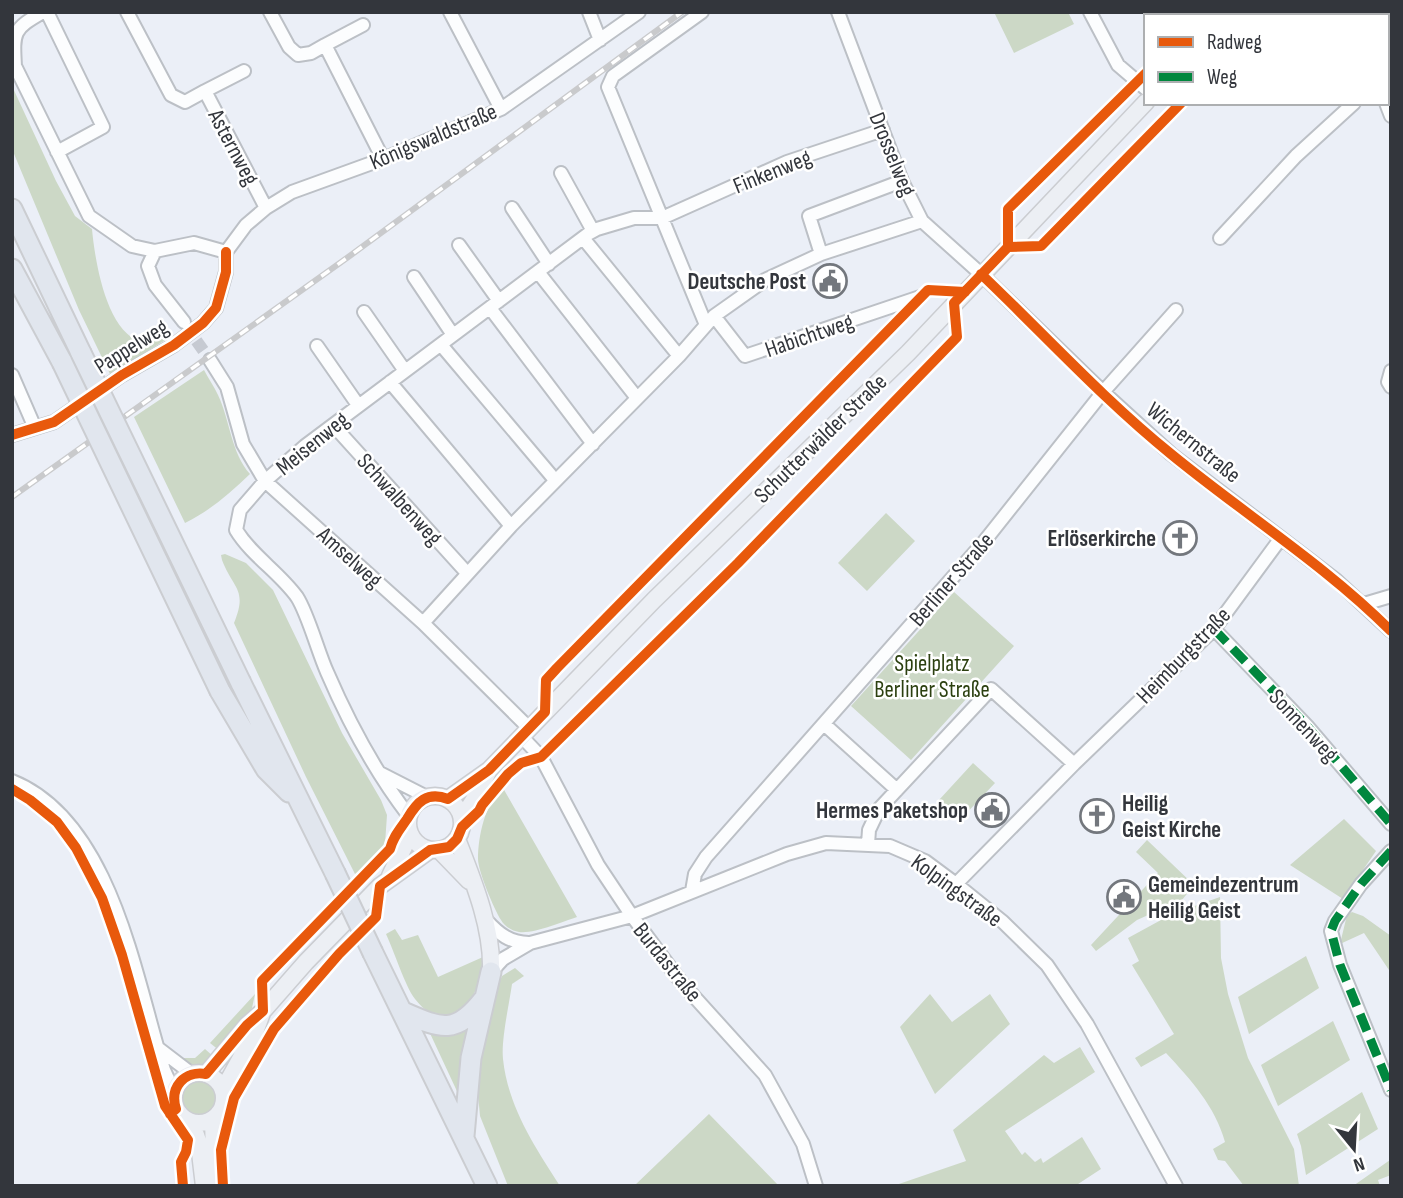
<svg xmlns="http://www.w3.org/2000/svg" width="1403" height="1198" viewBox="0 0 1403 1198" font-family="'Sofia Sans Condensed',sans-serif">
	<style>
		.green { fill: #ccd8c6 }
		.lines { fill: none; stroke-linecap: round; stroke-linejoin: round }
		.minor-tunnel { stroke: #c6cad2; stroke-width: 12; stroke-dasharray: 12 6; stroke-linecap: butt }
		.minor-casing { stroke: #bcc0c6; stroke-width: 16 }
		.major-casing { stroke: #cbcdd1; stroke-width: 19 }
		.highway-casing { stroke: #cbcdd1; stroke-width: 23 }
		.minor { stroke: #fcfdfe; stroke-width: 12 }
		.major { stroke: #eceff4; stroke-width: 16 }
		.highway { stroke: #e1e6ee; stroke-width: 19 }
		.rail-casing { stroke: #c9cacc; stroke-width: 6 }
		.rail { stroke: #fff; stroke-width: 3.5; stroke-dasharray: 10; stroke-linecap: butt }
		.highway-bridge-casing { stroke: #cbcdd1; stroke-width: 23; stroke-linecap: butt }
		.highway-bridge { stroke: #e1e6ee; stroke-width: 19 }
		.quiet { stroke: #00873e; stroke-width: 9; stroke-dasharray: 18 9; stroke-linecap: butt }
		.cycleway-casing { stroke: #fff; stroke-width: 15 }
		.cycleway { stroke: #e8590c; stroke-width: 10 }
		.labels { text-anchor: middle; stroke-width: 5; stroke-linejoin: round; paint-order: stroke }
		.street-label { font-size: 23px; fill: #33363c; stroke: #fff }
		.poi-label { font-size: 23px; font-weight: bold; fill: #33363c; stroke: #fff; text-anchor: end }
		.park-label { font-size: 23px; fill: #2c4010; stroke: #fff }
	</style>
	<rect width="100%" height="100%" fill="#ebeff7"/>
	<path class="green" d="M994,12H1068L1074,24L1014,53Z
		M12,86L56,181L75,216L92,229C95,261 106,331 141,342L167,329L172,336L110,374L79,310L12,149Z
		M204,370C208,378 214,386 218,395C230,420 231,453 250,474C229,494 211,510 185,523L134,417Z
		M886,513L915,541L867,591L838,563Z
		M225,554L246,563L273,590L342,733L381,800L387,815L385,844L364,871L355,874L306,777L234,623C248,589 233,589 222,560L221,555Z
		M954,592L1014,646L911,760L851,706Z
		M973,763L995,783L960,820L939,800Z
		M503,788L577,917C562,922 534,934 519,932C512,931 504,926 501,920C494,909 478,871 478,859C478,837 485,802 503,788Z
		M1344,819L1376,851L1343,899L1290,865Z
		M1147,840L1194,885L1182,900L1137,920L1096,951L1091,945L1158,873L1136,852Z
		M1220,897L1221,958L1228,994L1248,1058L1294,1149L1299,1186H1244L1225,1161L1218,1160L1213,1149L1225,1142C1215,1106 1191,1080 1166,1053L1141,1067L1135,1058L1174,1034L1132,965L1139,961L1128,938L1172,914Z
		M1352,912L1363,916L1391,936V973L1364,933L1340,944L1347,915Z
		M395,929L402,940L418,935L438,977L483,957C481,997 453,1046 415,999C405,986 394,951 386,934Z
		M1306,956L1319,988L1249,1034L1238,997Z
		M515,968L524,976L512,984C509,1005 501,1040 503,1059C508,1107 535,1147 560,1186H508L480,1116L476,1073L496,988L502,976Z
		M255,994L252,1008L220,1051L210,1043Z
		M930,994L952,1022L990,994L1010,1024L935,1094L900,1027Z
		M472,1018L462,1102L428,1029Z
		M1333,1021L1350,1060L1278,1106L1261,1065Z
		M1080,1047L1095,1072L1005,1131L1022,1155L1025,1152L1035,1162L1041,1158L1043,1163L1082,1137L1101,1169L1075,1186H893L966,1161L953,1130L1044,1055L1054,1063Z
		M205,1049L214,1057C204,1068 193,1067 181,1060L183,1058H195Z
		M181 1098a19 19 0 1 1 38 0a19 19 0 1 1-38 0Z
		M1362,1092L1378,1129L1306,1175L1301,1146L1297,1134Z
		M709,1114L779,1186H634Z
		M1390,1160L1391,1175L1378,1180L1380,1186H1353Z"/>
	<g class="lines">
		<path class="minor-tunnel" d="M186,326L210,360"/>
		<g class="minor-casing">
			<path id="minor" d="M43,12C13,29 13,32 15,66L89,216L132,246L155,251L194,243L226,252
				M47,12L103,127L57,152
				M127,12L171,95L185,102L205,91L266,208
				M270,12L289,47L298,55L311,53L325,45L383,159
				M450,12L501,109
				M589,12L600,40
				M702,12L613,76L608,87L706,325
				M838,12L902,181L922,221L981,274L1103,392L1171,454L1336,580L1391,631
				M1090,12L1118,65L1146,89
				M1350,12L1351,16
				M1387,41L1391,39
				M325,45L363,25
				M205,91L244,71
				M1386,103L1391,116
				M561,173L593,231
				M902,181L809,216L821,254L922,221
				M512,208L549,264
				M583,238L679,356
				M1220,238L1296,156L1354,103
				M459,245L499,301
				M155,251L148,266L155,285L184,322
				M226,252L246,225L266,208L292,192L383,159L501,109L639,12
				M538,272L637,398
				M414,277L453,335
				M490,308L593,444
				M364,312L405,371
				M714,316L745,356L920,297
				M317,346L358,405
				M442,346L555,480
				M210,360L227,387L243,444L265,481L423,623L529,728
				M1391,371L1388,382L1391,387
				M12,375L35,428
				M390,382L511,526
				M333,425L467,573
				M12,435L54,422L122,375L174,345L203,323L216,308L226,272V252
				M1364,604L1391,596
				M423,623L511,526L679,356L714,316L765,280L821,254
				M1214,629L1307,726L1391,824
				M824,724L897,790
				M521,736L541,757L598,865L632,916L681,982L765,1075L803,1144L816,1186
				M380,773L427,797
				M12,781C112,821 135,978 164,1070L174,1092
				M409,816C375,772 349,723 327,672C318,652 308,614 297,597C279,572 252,556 236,530L240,510L265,481L305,446L588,234L597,229L634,218H662L787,162L883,130
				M868,844L869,830L879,809L991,689L1074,764
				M1391,851L1361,884L1335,921L1331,931L1340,965L1391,1090
				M956,884L1074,764L1214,629L1281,538
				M692,891L695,874L706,857L983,543L1103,392L1176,310
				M486,920C499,934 510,943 529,943
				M491,972L503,959L530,943L632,916L787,854L826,843L890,846L925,861L956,884L1003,922L1047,965L1087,1024L1176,1186
				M158,1048L192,1074"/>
		</g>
		<g class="major-casing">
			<path id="major" d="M1232,16L1236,12
				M408 823a27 27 0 1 1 54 0a27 27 0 1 1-54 0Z
				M448,799L489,770L654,600L908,353L1146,102
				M462,818L475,798L488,772
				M457,839C473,880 493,928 491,972
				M439,850L469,881
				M390,876L410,834
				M174 1098a25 25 0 1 1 50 0a25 25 0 1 1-50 0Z
				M206,1074L247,1025L263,1011L306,962L380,886L430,850
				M223,1090L255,1032L262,1013
				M213,1119L215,1186
				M192,1123L199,1144L204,1186"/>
		</g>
		<g class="highway-casing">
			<path id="highway" d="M12,209L81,353
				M12,269L62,362
				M241,683L335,873
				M220,691L266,769L289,792
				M373,953L487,1186
				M403,1012C440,1028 455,1036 483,1000
				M464,1136L471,1058L491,972"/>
		</g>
		<use href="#minor" class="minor"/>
		<use href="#major" class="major"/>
		<use href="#highway" class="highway"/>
		<g class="rail-casing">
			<path id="rail" d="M12,497L351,255L682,12"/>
		</g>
		<use href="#rail" class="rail"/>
		<g class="highway-bridge-casing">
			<path id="highway-bridge" d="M81,353L241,683
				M62,362L220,691
				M335,873L373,953"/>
		</g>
		<use href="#highway-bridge" class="highway-bridge"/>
		<path class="quiet" d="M1214,629L1307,726L1391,824
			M1391,851L1361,884L1335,921L1331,931L1340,965L1391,1090"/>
		<g class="cycleway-casing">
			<path id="cycleway" d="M1008,247L1041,246L1181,103
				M1008,247V209L1146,73
				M981,274C1044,334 1103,399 1171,454C1244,514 1324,564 1391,631
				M12,435L54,422L122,375L174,345L203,323L216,308L226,272V252
				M12,789L30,800L57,822L76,848L102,898L122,955L165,1106L188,1140L186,1152L181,1162L183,1186
				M170,1114L176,1109C169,1087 185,1070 206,1074L247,1025L263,1011L262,981L390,849C393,837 400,829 407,819C417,802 427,791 448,799L489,770L545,712L546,680L557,668L928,290L965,292
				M223,1186L221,1150L234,1098L274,1029L339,954L376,917L380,886L430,850L449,847L457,839L462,827L479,811L482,805L508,774L521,763L541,757L738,563L957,337L954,303L1008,247"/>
		</g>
		<use href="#cycleway" class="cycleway"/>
	</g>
	<defs>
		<g id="civic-ring" transform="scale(1.75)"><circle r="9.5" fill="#fff" stroke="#73777d" stroke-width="1.5"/><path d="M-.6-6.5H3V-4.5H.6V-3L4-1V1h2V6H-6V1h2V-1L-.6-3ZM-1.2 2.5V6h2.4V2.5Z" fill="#73777d"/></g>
		<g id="church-ring" transform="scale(1.75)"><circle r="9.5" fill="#fff" stroke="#73777d" stroke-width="1.5"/><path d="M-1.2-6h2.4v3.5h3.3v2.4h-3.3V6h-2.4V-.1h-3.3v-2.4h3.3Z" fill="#73777d"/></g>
	</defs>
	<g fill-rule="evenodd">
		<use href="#civic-ring" x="830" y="281"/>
		<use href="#church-ring" x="1180" y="538"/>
		<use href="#civic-ring" x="992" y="810"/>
		<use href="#church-ring" x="1097" y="816"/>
		<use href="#civic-ring" x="1124" y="897"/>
	</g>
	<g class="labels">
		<g class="street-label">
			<text transform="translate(433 136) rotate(-23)" y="8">Königswaldstraße</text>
			<text transform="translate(234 147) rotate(62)" y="8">Asternweg</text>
			<text transform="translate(893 154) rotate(68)" y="8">Drosselweg</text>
			<text transform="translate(772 171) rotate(-22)" y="8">Finkenweg</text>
			<text transform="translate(809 335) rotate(-19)" y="8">Habichtweg</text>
			<text transform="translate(131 346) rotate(-32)" y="8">Pappelweg</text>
			<text transform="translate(820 438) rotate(-44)" y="8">Schutterwälder Straße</text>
			<text transform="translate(1194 442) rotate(39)" y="8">Wichernstraße</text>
			<text transform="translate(312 443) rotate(-39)" y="8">Meisenweg</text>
			<text transform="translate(400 499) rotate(48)" y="8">Schwalbenweg</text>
			<text transform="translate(350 557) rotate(42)" y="8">Amselweg</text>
			<text transform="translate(951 579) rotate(-49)" y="8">Berliner Straße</text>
			<text transform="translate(1183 655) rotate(-46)" y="8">Heimburgstraße</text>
			<text transform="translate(1304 725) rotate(47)" y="8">Sonnenweg</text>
			<text transform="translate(957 890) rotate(36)" y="8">Kolpingstraße</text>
			<text transform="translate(668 962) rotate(51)" y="8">Burdastraße</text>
		</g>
		<g class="poi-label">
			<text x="806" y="289">Deutsche Post</text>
			<text x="1156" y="546">Erlöserkirche</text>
			<text x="1122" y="811" text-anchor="start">Heilig<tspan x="1122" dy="26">Geist Kirche</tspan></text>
			<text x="968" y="818">Hermes Paketshop</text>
			<text x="1148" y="892" text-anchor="start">Gemeindezentrum<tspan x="1148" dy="26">Heilig Geist</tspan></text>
		</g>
		<g class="park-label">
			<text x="932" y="671">Spielplatz<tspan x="932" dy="26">Berliner Straße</tspan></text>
		</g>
	</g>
	<rect width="1403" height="1198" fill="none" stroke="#33363c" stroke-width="28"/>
	<rect x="1144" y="14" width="245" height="91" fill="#ffffff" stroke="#adafb1" stroke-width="2"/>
	<rect x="1158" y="37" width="35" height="10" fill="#e8590c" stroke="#adafb1" stroke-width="2"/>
	<text x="1207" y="49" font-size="21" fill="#33363c">Radweg</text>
	<rect x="1158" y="72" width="35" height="10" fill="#00873e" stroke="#adafb1" stroke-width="2"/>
	<text x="1207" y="84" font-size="21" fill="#33363c">Weg</text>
	<g transform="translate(1354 1149) rotate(162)" stroke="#ffffff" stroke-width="5" paint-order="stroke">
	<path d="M0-5L12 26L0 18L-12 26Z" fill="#33363c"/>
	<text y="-10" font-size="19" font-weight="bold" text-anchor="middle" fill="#33363c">N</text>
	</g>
</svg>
